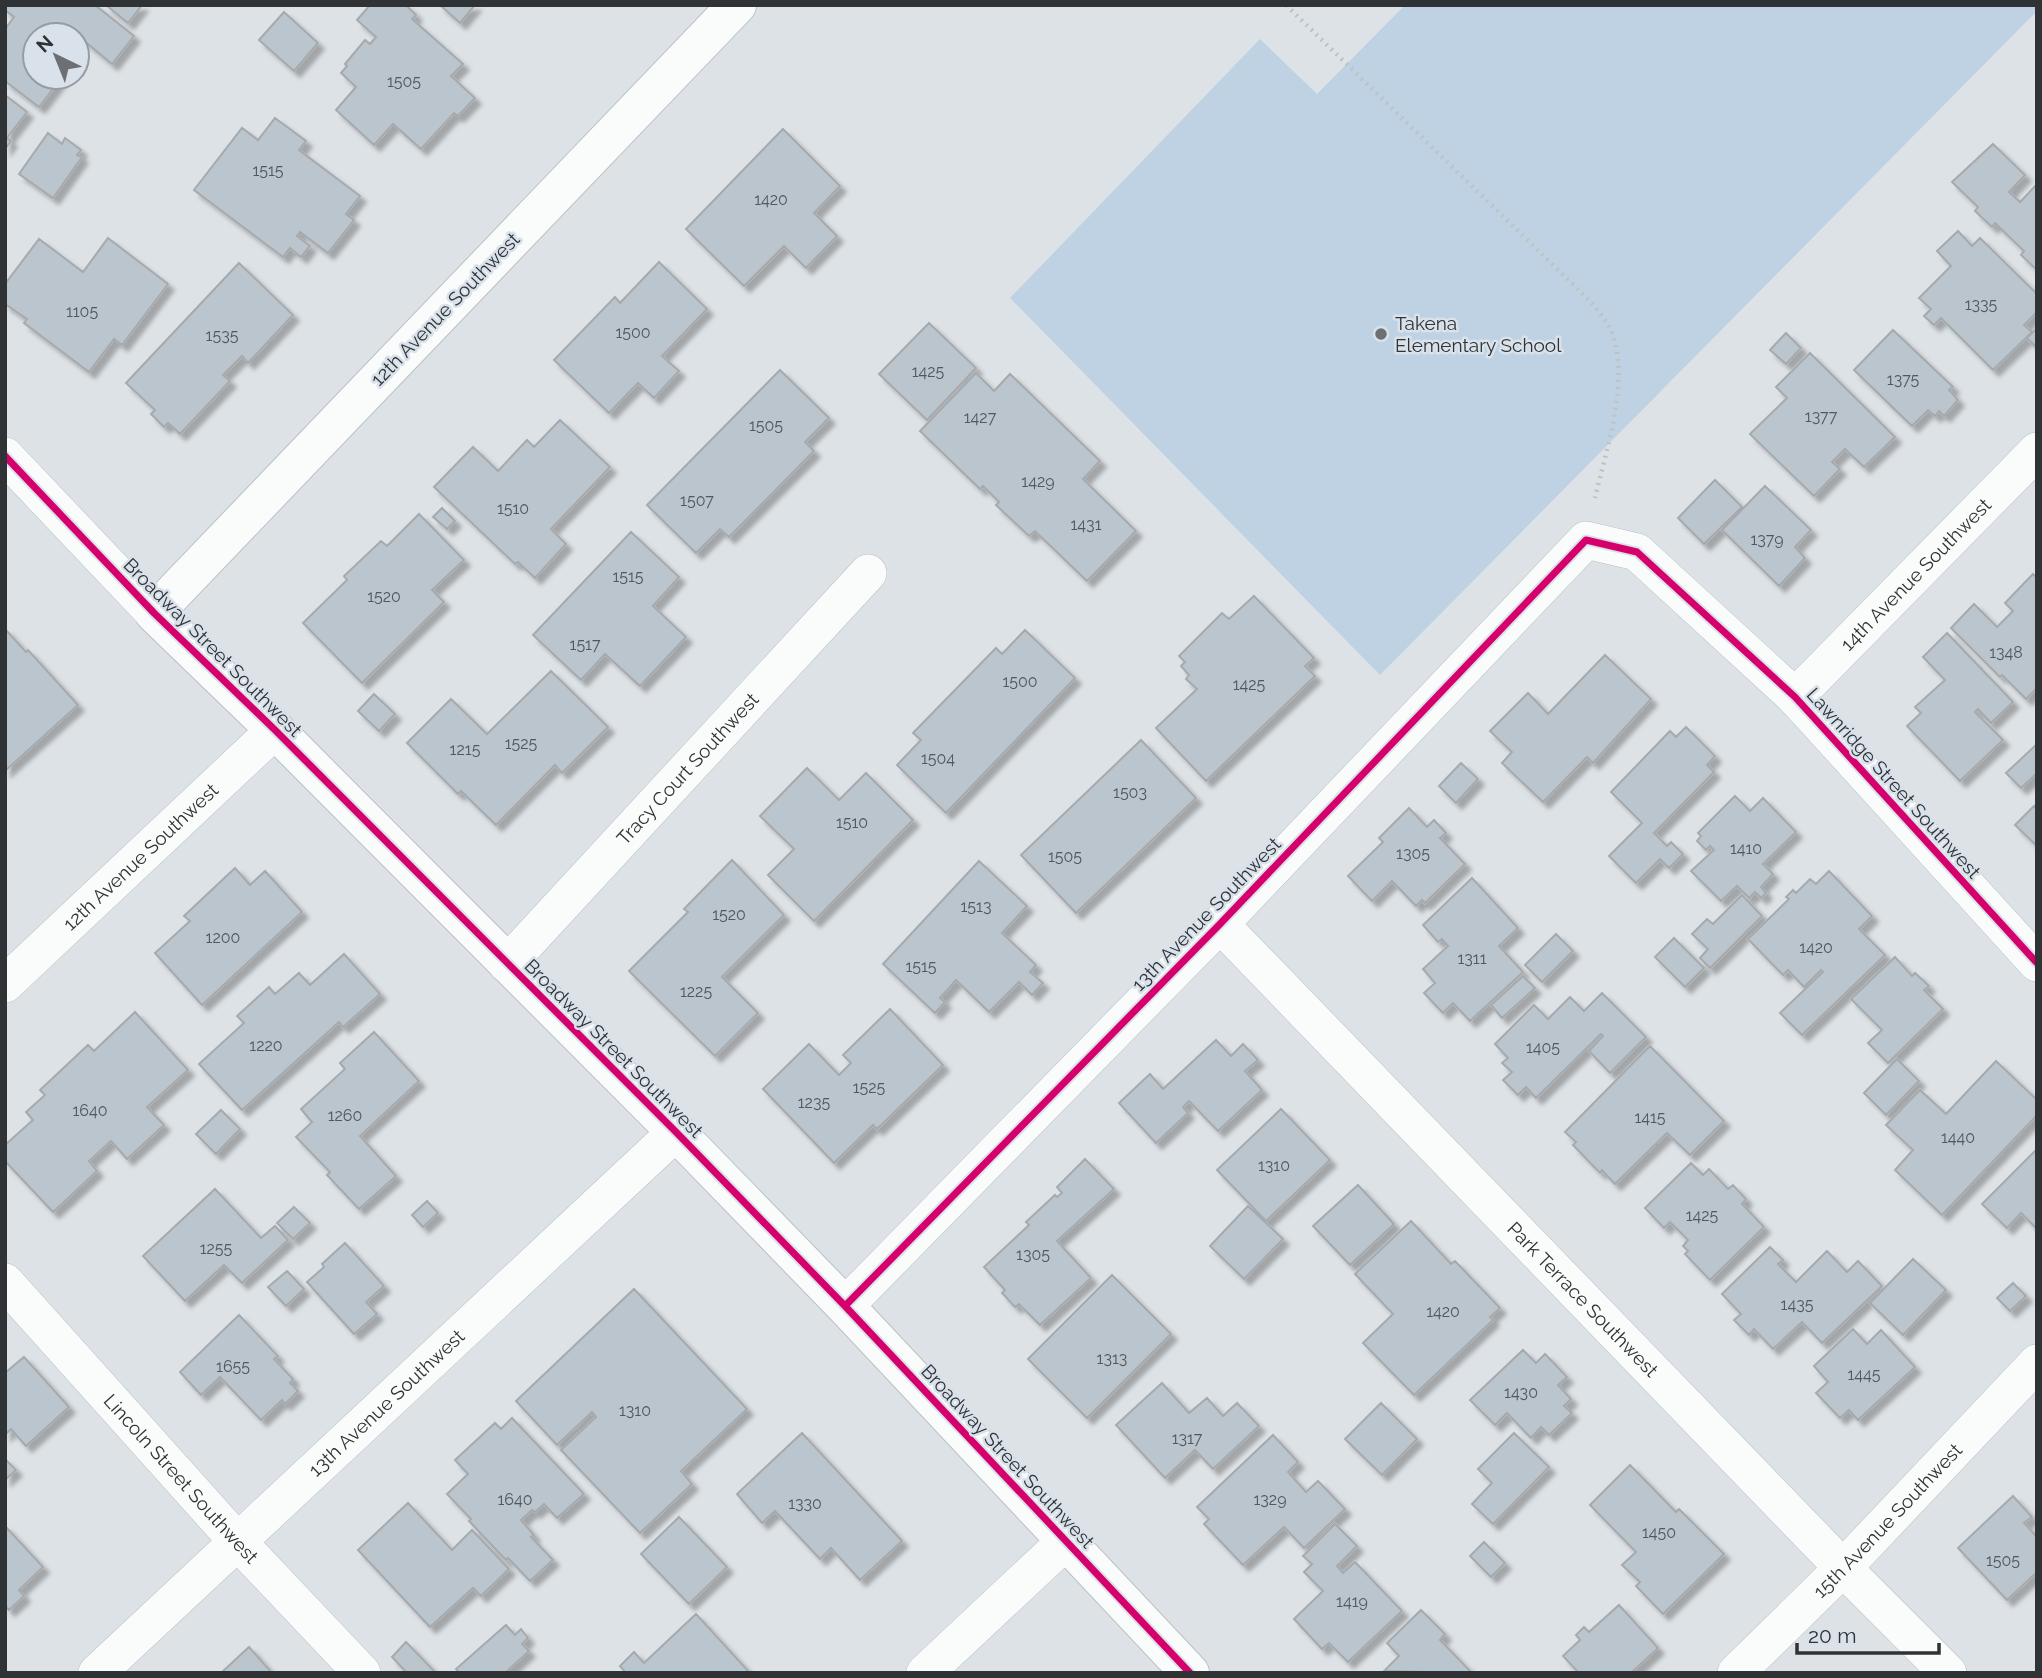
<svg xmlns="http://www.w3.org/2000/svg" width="2042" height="1678" viewBox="0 0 2042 1678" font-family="Raleway,sans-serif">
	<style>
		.green { fill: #bed2e3 }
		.building { fill: #bbc5ce; stroke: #a7aaad; stroke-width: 2; filter: url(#shadow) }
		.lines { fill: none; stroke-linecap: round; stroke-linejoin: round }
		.minor-casing { stroke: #bcc0c4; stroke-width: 38 }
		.tertiary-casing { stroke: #bcc0c4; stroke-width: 40 }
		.path { stroke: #bfc2c3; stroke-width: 4.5; stroke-dasharray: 2 5; stroke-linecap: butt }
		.minor { stroke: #fafbfb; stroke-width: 37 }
		.tertiary { stroke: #fafbfb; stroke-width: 38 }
		.cycleway-casing { stroke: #d9e2ea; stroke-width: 11 }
		.cycleway { stroke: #d6006c; stroke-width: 7 }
		.poi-dot { fill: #6c7074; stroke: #d9e2ea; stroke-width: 2.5 }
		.labels { text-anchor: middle; stroke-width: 5; stroke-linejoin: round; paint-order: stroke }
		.number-label { font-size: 16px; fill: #52585c }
		.street-label { font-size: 19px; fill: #2f3336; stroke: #d9e2ea }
		.poi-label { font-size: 19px; fill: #2f3336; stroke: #d9e2ea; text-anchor: start }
	</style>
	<defs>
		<filter id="shadow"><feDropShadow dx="6" dy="6" stdDeviation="2" flood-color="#0004"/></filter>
	</defs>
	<rect width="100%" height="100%" fill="#dde2e6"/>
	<path class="green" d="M1405,5H2037V11L1380,675L1010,298L1260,39L1317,94Z"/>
	<path class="building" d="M5,5H95L134,36L112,64L77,35L71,33L69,35H35V77H62L39,107L5,81V29L14,17L5,10Z
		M106,5H142L128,23Z
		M370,5H406L416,15L412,19L463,64L451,76L475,98L458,116L454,113L421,149L393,124L374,145L336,110L356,87L341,73L347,66L345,64L365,40L370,44L376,37L357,20Z
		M440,5H475L460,23Z
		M284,12L318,43L294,71L259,40Z
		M5,95L27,112L7,138L11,141L5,149Z
		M275,118L306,141L299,150L360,196L346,214L354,220L328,253L300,232L297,236L310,246L301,257L290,248L283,257L194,190L242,128L258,140Z
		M783,129L840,186L814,213L837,236L806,268L784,246L744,286L686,229Z
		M48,133L62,144L65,138L81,150L77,155L82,157L53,198L19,174Z
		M1993,144L2025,175L2009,192L2020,202L2037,184V270L2021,255L2024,251L1995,223L1992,227L1975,211L1978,207L1952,182Z
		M1958,231L1972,246L1980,238L2037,294V312L2024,325L2032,332L1993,370L1941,318L1934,325L1924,316L1931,309L1919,298L1951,266L1937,251Z
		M108,238L168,284L122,345L114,339L89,372L24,323L27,319L5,304V284L39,239L83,272Z
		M659,262L707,309L662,356L679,371L654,398L638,383L609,413L554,360L615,297L620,303Z
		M239,263L293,315L248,363L242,356L223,375L230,381L180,434L168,423L164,427L151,414L155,410L126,383Z
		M929,323L976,368L927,420L879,374Z
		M2037,328V346L2036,347L2027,338Z
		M1893,330L1953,387L1949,390L1958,400L1944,416L1939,411L1935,416L1928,410L1912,426L1854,370Z
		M1786,333L1801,348L1786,364L1770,350Z
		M1810,353L1895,437L1864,467L1845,449L1832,462L1840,469L1814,496L1750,434L1787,398L1776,387Z
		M780,370L829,418L805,442L814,451L729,537L720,529L696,553L647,505Z
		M976,373L994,391L1010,374L1100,461L1083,479L1136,531L1087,581L1035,531L1029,536L996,505L999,502L983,486L980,489L920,431Z
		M560,420L610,467L551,529L566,544L535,578L518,562L515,564L434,487L473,447L498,471L527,440L534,447Z
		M1715,480L1742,507L1704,544L1678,518Z
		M1765,486L1811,530L1795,547L1805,558L1779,586L1722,530Z
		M442,508L455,521L447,529L433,517Z
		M419,514L464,560L432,590L444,602L362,683L303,623L347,580L344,576L381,541L387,546Z
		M631,532L679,577L653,606L686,637L640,686L605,654L581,680L533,635Z
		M2033,574L2037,578V688L2026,699L2002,675L2000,677L1951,628L1974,604L1997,627L2013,611L2005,603Z
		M1254,596L1314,658L1305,666L1315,676L1206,781L1156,728L1197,689L1186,679L1189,675L1181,666L1185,662L1179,656L1222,613L1229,619Z
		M5,629L26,652L28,650L78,705L5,771Z
		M1025,630L1075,678L946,813L897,765L921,740L913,733L996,648L1002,654Z
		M1947,633L2013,702L1991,723L1978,709L1975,712L2003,740L1960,781L1907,726L1921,713L1915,707L1945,680L1923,657Z
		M1605,655L1651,699L1593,763L1587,757L1543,802L1502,763L1512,752L1490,731L1528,693L1548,714Z
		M551,671L608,727L562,773L555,765L496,825L461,791L458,794L407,743L451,699L487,734Z
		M374,694L395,714L379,731L358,711Z
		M1686,727L1715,756L1707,765L1714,772L1654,833L1667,846L1671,842L1683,854L1669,868L1660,859L1636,883L1609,856L1642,823L1611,792L1670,731L1676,737Z
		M1141,740L1196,798L1076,913L1021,855Z
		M2037,744V773L2021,788L2006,773Z
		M1461,763L1478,779L1456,803L1439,786Z
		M807,768L839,800L866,773L913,820L814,921L768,875L794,849L760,816Z
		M1735,796L1750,811L1763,798L1796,832L1763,864L1773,874L1761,887L1766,893L1761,898L1755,892L1749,898L1737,886L1721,901L1691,871L1714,850L1710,846L1706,850L1697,841L1701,836L1698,833Z
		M2034,806L2037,809V846L2015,825Z
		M1409,808L1427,827L1434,820L1446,833L1440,838L1465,864L1425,903L1422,900L1416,906L1392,881L1372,901L1348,876L1383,842L1379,838Z
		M732,860L784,915L722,977L758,1013L715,1056L629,971L688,912L684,909Z
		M979,861L1027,906L1002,933L1036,965L1030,972L1043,983L1032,995L1019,982L989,1012L956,980L940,998L945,1002L935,1013L883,964Z
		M235,868L250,885L265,871L302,912L202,1005L155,953L190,921L184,916Z
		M1829,871L1872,916L1859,929L1885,955L1802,1035L1780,1013L1823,972L1821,970L1804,987L1788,970L1783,975L1748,939L1789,899L1786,897L1793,890L1796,893L1810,879L1816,884Z
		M1472,878L1518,928L1499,946L1523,972L1470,1021L1453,1003L1443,1013L1424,993L1435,983L1423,969L1448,946L1442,939L1438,942L1423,925Z
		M1742,895L1762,916L1710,968L1700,958L1708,949L1692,934L1707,919L1713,924Z
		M1556,934L1573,951L1542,982L1525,965Z
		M1674,938L1704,968L1685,987L1655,957Z
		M344,954L380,994L343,1027L339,1022L242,1110L199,1064L244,1023L237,1016L269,987L275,994L299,973L310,985Z
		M1895,957L1912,976L1915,973L1929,986L1924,990L1943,1009L1888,1063L1868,1043L1882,1030L1851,999Z
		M1523,976L1535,988L1502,1018L1491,1005Z
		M1602,993L1646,1037L1610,1073L1589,1051L1603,1036L1601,1034L1536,1098L1526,1087L1518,1095L1503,1080L1512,1072L1502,1063L1508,1058L1495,1044L1534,1005L1548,1019L1570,997L1584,1011Z
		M890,1009L943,1065L877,1129L873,1125L834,1163L763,1089L809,1044L839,1075L851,1063L843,1055Z
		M135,1012L188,1070L147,1107L164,1125L127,1159L111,1141L89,1161L97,1171L53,1212L5,1161V1145L33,1120L26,1112L45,1095L40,1090L88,1045L94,1051Z
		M374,1032L419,1081L360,1136L396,1176L359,1209L327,1175L330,1172L296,1137L312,1122L301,1109L345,1069L340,1063Z
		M1216,1040L1231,1056L1243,1044L1258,1060L1245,1071L1262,1090L1218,1131L1189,1101L1183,1107L1188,1113L1156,1143L1119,1103L1150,1074L1163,1089Z
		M1650,1046L1724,1121L1690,1155L1667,1133L1615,1184L1602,1170L1600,1173L1573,1145L1576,1142L1565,1132Z
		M1897,1059L1919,1081L1886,1115L1864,1093Z
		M1996,1061L2037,1100V1115L1942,1215L1895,1170L1913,1150L1886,1125L1920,1090L1946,1114Z
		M1281,1109L1330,1160L1266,1221L1217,1170Z
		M221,1110L240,1129L216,1154L196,1134Z
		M2037,1149V1229L2021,1213L2007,1228L1982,1204Z
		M1085,1159L1114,1189L1057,1241L1091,1278L1040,1325L1019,1304L1015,1307L1002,1293L1005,1290L984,1267L1029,1225L1026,1222L1055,1195L1057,1197L1062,1193L1057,1187Z
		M1691,1163L1703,1175L1709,1169L1728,1189L1733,1185L1746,1199L1742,1204L1764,1227L1710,1280L1685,1254L1688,1251L1683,1246L1688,1240L1670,1222L1664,1228L1645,1208Z
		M1358,1185L1394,1224L1350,1265L1313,1226Z
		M215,1189L261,1238L275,1226L288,1240L242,1283L224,1265L185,1301L143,1256Z
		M427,1201L438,1213L423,1227L412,1215Z
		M1248,1206L1283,1239L1244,1279L1210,1246Z
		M294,1207L310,1223L293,1239L277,1223Z
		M1411,1221L1451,1264L1455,1261L1500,1308L1490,1317L1493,1320L1414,1395L1363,1343L1393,1314L1355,1274Z
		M345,1243L384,1286L366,1302L377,1314L354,1334L307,1282L324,1267L322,1264Z
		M1770,1247L1783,1260L1778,1264L1796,1282L1827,1251L1847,1272L1858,1261L1882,1286L1822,1343L1802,1322L1773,1349L1754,1329L1749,1335L1734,1320L1741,1314L1722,1294Z
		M1913,1259L1946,1290L1903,1335L1870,1303Z
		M287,1271L304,1289L286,1306L268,1287Z
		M1112,1275L1171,1334L1087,1418L1028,1359Z
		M2013,1283L2026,1296L2010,1311L1997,1298Z
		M634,1289L747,1409L681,1471L692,1484L640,1533L561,1450L596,1417L592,1412L557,1445L516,1401Z
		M239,1315L278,1356L274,1359L293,1379L290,1383L298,1391L285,1404L282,1400L261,1420L220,1377L201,1395L180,1372Z
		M1853,1329L1867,1344L1881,1330L1915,1367L1858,1420L1849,1410L1840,1418L1816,1393L1828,1382L1814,1366Z
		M1523,1350L1536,1363L1545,1354L1567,1377L1558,1385L1571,1399L1564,1406L1572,1413L1549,1435L1541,1427L1531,1438L1507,1413L1495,1425L1470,1400Z
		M24,1357L69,1407L26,1446L11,1429L5,1435V1373Z
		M1162,1383L1189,1413L1207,1398L1223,1416L1237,1403L1259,1426L1213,1469L1195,1450L1165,1478L1116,1425Z
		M1381,1403L1417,1439L1382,1475L1345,1439Z
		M512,1418L584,1494L557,1518L544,1504L535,1512L532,1510L521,1520L534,1535L531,1537L553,1560L530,1581L508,1558L506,1560L469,1521L471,1519L447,1494L468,1474L455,1460L495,1423L501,1429Z
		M802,1433L902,1541L860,1580L831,1548L820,1559L775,1511L762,1523L737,1494Z
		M1514,1433L1549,1467L1493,1524L1472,1504L1492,1483L1478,1469Z
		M1273,1435L1298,1462L1288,1472L1306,1492L1318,1481L1345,1509L1304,1548L1284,1527L1243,1565L1204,1524L1209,1519L1197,1507Z
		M5,1459L16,1470L5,1480Z
		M1630,1465L1676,1512L1679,1509L1724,1554L1663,1614L1636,1586L1640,1582L1622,1565L1636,1552L1590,1505Z
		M2013,1496L2032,1517L2024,1523L2037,1537V1572L2007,1600L1958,1548Z
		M408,1503L452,1550L472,1530L509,1569L481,1596L473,1588L430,1627L358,1550Z
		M679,1517L727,1567L689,1604L641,1554Z
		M1335,1524L1357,1546L1337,1566L1343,1573L1355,1562L1402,1611L1348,1662L1329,1643L1322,1649L1294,1619L1323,1591L1304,1572L1312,1564L1303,1556Z
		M5,1526L43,1567L19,1590L24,1596L9,1610L5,1606Z
		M1484,1542L1505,1563L1491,1577L1470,1556Z
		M1619,1605L1658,1648L1631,1673H1579L1563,1656L1580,1640L1576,1635L1584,1627L1589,1632Z
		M1421,1610L1445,1634L1440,1640L1472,1673L1384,1671L1399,1656L1387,1643Z
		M696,1614L750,1673H626L620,1666L634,1652L644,1663Z
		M506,1625L515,1635L521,1629L528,1638L522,1644L529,1651L505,1673H460L456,1669Z
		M406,1642L436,1673H407L392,1657Z
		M249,1647L272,1673H221Z"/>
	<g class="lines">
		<g class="minor-casing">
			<g id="minor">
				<path d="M5,456L154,613"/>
				<path id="s1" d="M1795,697L2037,451"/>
				<path id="s2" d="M1220,924L1843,1568L1948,1673"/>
				<path id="s3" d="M507,964L868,573"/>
				<path id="s4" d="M5,984L275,730"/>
				<path id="s5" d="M5,1282L237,1541L362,1673"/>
				<path d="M845,1306L1220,924L1586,540L1637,552L1795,697L2037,963"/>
				<path id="s6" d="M97,1673L676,1132"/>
				<path d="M925,1673L1066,1541"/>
				<path id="s7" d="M1736,1673L1843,1568L2037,1363"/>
			</g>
		</g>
		<g class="tertiary-casing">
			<path id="tertiary" d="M737,5L154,613L275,730L676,1132L845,1306L1190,1673"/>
		</g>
		<path class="path" d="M1286,5L1591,302C1600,313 1610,325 1614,338C1628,387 1606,450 1595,498"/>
		<use href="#minor" class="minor"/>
		<use href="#tertiary" class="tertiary"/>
		<g class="cycleway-casing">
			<path id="cycleway" d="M5,456L154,613L275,730L676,1132L845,1306L1190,1673
				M845,1306L1220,924L1586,540L1637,552L1795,697L2037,963"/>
		</g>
		<use href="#cycleway" class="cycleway"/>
	</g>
	<circle class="poi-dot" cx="1381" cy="334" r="7"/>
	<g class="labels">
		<g class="number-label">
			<text x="404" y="87">1505</text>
			<text x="268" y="176">1515</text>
			<text x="771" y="205">1420</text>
			<text x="1981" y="310">1335</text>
			<text x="82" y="317">1105</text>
			<text x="633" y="338">1500</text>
			<text x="222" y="341">1535</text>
			<text x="928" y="377">1425</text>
			<text x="1903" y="385">1375</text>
			<text x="1821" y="422">1377</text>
			<text x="980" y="423">1427</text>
			<text x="766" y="431">1505</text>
			<text x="1038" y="487">1429</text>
			<text x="697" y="506">1507</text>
			<text x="513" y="514">1510</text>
			<text x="1086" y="530">1431</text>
			<text x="1767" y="545">1379</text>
			<text x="628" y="582">1515</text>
			<text x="384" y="602">1520</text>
			<text x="585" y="650">1517</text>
			<text x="2006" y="658">1348</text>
			<text x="1020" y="687">1500</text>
			<text x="1249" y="690">1425</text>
			<text x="521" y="749">1525</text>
			<text x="465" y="755">1215</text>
			<text x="938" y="764">1504</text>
			<text x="1130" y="798">1503</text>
			<text x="852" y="828">1510</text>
			<text x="1746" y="854">1410</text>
			<text x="1413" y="859">1305</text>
			<text x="1065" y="862">1505</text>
			<text x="976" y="912">1513</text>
			<text x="729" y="920">1520</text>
			<text x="223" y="943">1200</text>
			<text x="1816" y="953">1420</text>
			<text x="1472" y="964">1311</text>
			<text x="921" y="972">1515</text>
			<text x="696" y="997">1225</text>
			<text x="266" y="1051">1220</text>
			<text x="1543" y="1053">1405</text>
			<text x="869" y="1093">1525</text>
			<text x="814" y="1108">1235</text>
			<text x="90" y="1116">1640</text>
			<text x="345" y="1121">1260</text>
			<text x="1650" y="1123">1415</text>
			<text x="1958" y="1143">1440</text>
			<text x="1274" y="1171">1310</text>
			<text x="1702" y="1221">1425</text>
			<text x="216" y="1254">1255</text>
			<text x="1033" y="1260">1305</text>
			<text x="1797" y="1310">1435</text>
			<text x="1443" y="1317">1420</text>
			<text x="1112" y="1364">1313</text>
			<text x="233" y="1372">1655</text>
			<text x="1864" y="1380">1445</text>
			<text x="1521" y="1398">1430</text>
			<text x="635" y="1416">1310</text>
			<text x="1187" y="1444">1317</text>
			<text x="515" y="1505">1640</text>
			<text x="1270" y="1505">1329</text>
			<text x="805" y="1509">1330</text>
			<text x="1659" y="1538">1450</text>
			<text x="2003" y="1566">1505</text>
			<text x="1352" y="1607">1419</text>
		</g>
		<g class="street-label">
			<text transform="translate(445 309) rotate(-46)" y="7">12th Avenue Southwest</text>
			<text dy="7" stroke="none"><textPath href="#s1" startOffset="172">14th Avenue Southwest</textPath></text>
			<text transform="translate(213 647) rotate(45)" y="7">Broadway Street Southwest</text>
			<text dy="7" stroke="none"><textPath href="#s3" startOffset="266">Tracy Court Southwest</textPath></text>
			<text transform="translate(1894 783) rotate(48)" y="7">Lawnridge Street Southwest</text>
			<text dy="7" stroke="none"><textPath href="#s4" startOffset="186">12th Avenue Southwest</textPath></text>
			<text transform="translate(1206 914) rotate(-46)" y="7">13th Avenue Southwest</text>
			<text transform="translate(614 1048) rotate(45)" y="7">Broadway Street Southwest</text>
			<text dy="7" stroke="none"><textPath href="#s2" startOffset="522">Park Terrace Southwest</textPath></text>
			<text dy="7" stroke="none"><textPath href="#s6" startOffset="396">13th Avenue Southwest</textPath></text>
			<text transform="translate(1008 1456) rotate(47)" y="7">Broadway Street Southwest</text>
			<text dy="7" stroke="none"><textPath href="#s5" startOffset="264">Lincoln Street Southwest</textPath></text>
			<text dy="7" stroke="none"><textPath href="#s7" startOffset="215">15th Avenue Southwest</textPath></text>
		</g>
		<g class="poi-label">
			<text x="1395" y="330">Takena<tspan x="1395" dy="22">Elementary School</tspan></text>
		</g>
	</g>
	<rect width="2042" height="1678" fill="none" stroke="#2f3336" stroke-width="14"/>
	<g transform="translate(56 56) rotate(317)"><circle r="33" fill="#d9e2ea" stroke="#959ca2" stroke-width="2"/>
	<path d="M0-5L12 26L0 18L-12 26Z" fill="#6c7074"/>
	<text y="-10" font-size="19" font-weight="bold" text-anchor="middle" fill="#2f3336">N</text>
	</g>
	<path d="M1797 1643v10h142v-10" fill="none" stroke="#2f3336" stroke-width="3.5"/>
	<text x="1808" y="1643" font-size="21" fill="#2f3336" stroke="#d9e2ea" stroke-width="5" paint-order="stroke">20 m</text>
</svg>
